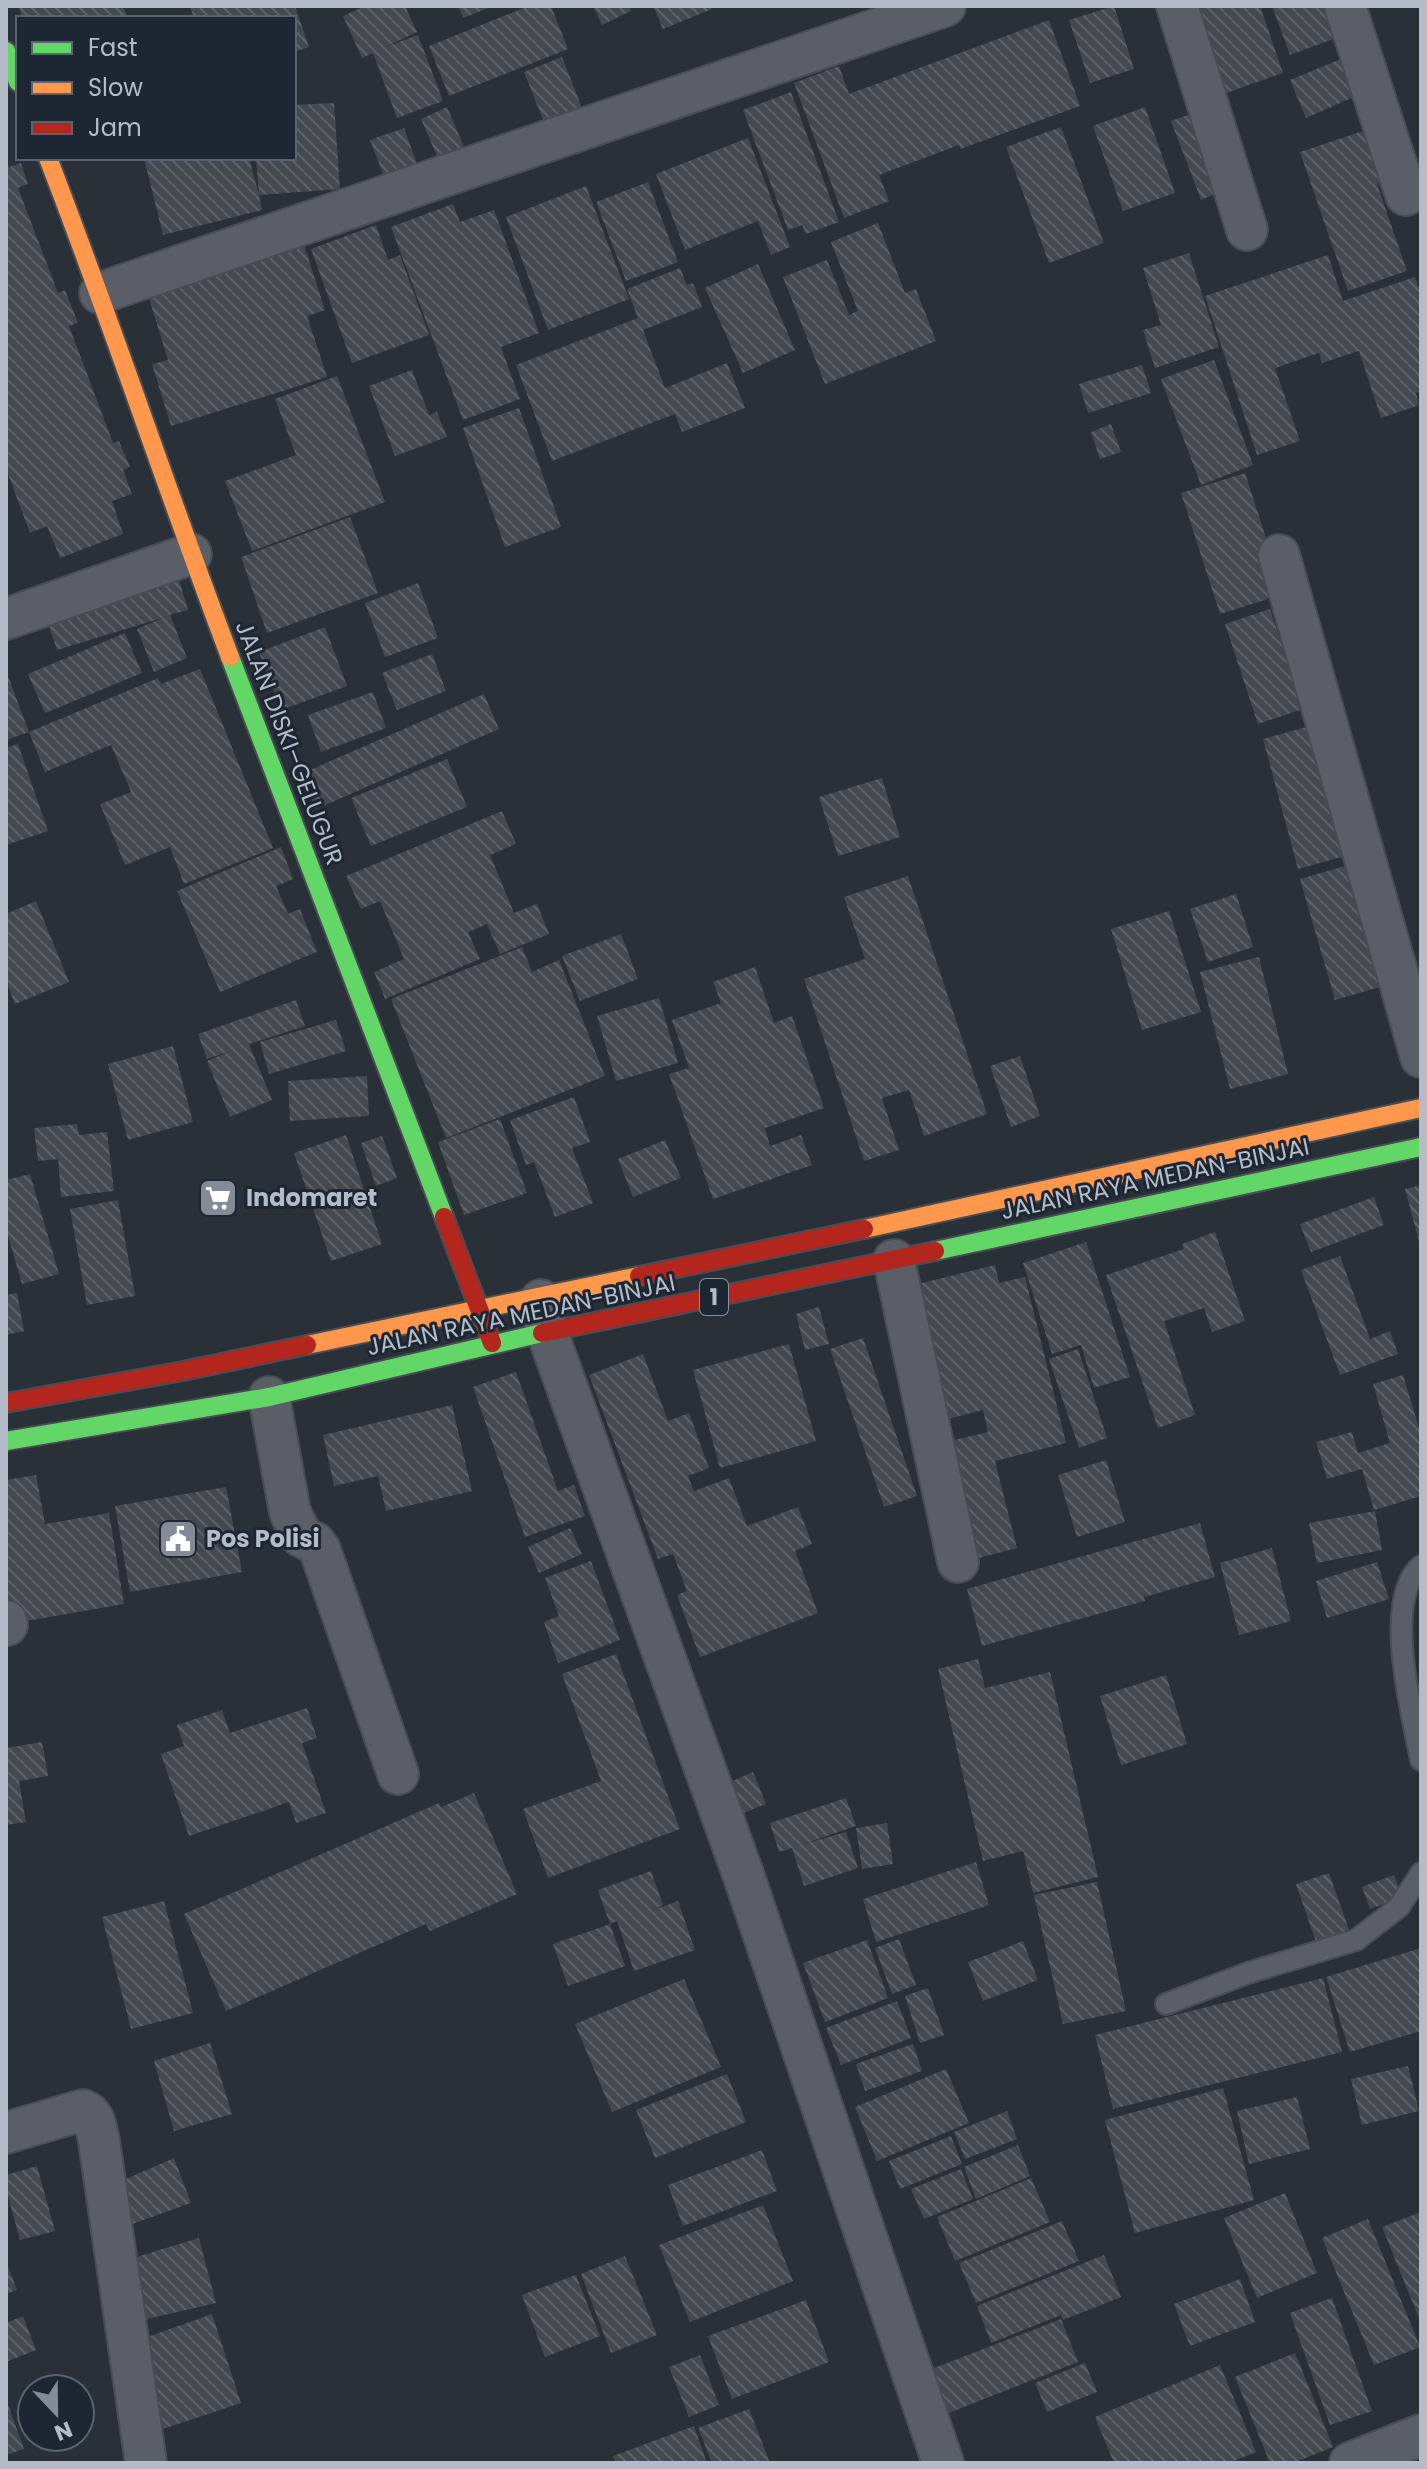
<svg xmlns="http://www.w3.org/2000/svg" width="1427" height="2469" viewBox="0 0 1427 2469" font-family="Poppins,sans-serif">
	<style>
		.building { fill: url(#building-back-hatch) }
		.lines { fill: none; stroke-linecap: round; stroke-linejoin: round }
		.lane-casing { stroke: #484c53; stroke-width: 24 }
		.street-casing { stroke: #484c53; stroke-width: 44 }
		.fast-casing { stroke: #484c53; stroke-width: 22 }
		.slow-casing { stroke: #484c53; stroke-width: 22 }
		.jam-casing { stroke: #484c53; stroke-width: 22 }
		.lane { stroke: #5a5e66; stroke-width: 20 }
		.street { stroke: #5a5e66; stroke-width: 40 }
		.fast { stroke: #63d668; stroke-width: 18 }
		.slow { stroke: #ff974d; stroke-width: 18 }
		.jam { stroke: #b3261e; stroke-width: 18 }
		.labels { text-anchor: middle; stroke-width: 6; stroke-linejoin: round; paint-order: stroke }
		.shield { fill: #1d2633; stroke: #878f9c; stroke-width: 2 }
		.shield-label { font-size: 22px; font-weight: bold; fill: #b4bcc9 }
		.street-label { font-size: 24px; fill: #b4bcc9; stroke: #1d2633 }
		.poi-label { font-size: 24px; font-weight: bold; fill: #b4bcc9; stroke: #1d2633; text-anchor: start }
	</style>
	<defs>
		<pattern id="building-back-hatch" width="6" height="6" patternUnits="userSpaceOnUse" patternTransform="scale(2)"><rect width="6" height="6" fill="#444950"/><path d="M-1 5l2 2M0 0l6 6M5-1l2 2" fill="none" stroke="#5d6168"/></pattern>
	</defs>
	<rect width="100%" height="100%" fill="#2a3038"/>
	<path class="building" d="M22,6H123L128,18H22L19,7Z
		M190,6H295L309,47L294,52V18H194Z
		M365,6H405L417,32L383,48L418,35L443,101L397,118L373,53L362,58L343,16Z
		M458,6H493L463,18Z
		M529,6H551L568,49L449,96L429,46Z
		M593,6H629L631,11L602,25Z
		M653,6H710L712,9L663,29Z
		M1114,6L1134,69L1090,83L1069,20Z
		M1197,6H1267L1261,9L1283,73L1212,98L1198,58L1213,53Z
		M1272,6H1328L1339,37L1290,55Z
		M1049,20L1080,106L960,149L959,145L879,175L889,201L844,218L794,83L839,66L849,94Z
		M562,57L586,118L548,132L524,72Z
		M1341,59L1356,96L1306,118L1290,80Z
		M791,92L839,222L806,234L802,225L788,230L743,110Z
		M334,103L340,189L259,195L262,210L163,235L144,158H249L259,195L256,158H294V105Z
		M447,107L468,156L442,168L421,119Z
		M1145,107L1175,193L1123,211L1093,126Z
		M1196,112L1225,190L1201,200L1171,121Z
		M1061,127L1104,243L1049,263L1006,147Z
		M404,128L420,172L387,184L370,140Z
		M1372,128L1390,180L1377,184L1407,271L1348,291L1300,152Z
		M748,138L790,247L771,255L758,221L685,250L656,174Z
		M6,160L9,167L21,163L28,184L18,188L58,293L65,290L78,323L69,326L113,443L119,441L130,467L123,470L132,494L112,501L123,534L60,558L47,526L30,533L8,474L6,475Z
		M648,182L678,262L626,281L596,202Z
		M586,186L629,299L548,330L506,217Z
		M453,204L460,222L494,210L539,333L501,347L520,399L463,420L391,227Z
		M878,223L905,293L916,289L936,341L825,384L783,277L827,260L849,315L858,311L831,242Z
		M376,225L388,260L400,255L429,335L352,363L311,249Z
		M304,245L325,310L307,316L327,377L171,426L152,364L168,360L148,295Z
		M1189,253L1219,347L1155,368L1143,330L1161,325L1143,268Z
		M1328,255L1343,301L1415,277L1421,293V391L1416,393L1419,405L1381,418L1359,351L1322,363L1319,353L1275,368L1300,441L1257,455L1205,296Z
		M758,264L795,350L743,373L705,288Z
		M680,268L687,285L693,283L702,307L643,330L665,388L727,363L745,408L682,432L675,414L552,461L516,365L638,318L627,289Z
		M1214,360L1253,465L1201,485L1161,379Z
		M1142,365L1151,393L1088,413L1079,384Z
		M412,370L429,415L437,412L447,437L395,456L369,386Z
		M337,376L385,502L252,551L225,481L296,455L275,399Z
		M519,408L561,527L505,547L463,428Z
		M1111,424L1121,452L1100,459L1091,432Z
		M1245,473L1284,594L1220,614L1181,493Z
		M350,517L378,593L267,633L241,557Z
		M178,576L188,610L170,615L187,658L154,672L137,629L165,617L57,650L46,617Z
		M418,583L438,638L385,657L365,603Z
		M1270,609L1303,709L1258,724L1225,624Z
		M325,627L347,686L281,710L259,652Z
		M125,633L142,673L45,713L28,674Z
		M432,654L446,691L397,710L382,673Z
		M200,669L273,848L184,884L170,847L125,865L100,804L131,792L111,745L45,772L29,732L158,678L161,684Z
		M6,671L29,732L6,740Z
		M373,692L386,728L321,752L308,715Z
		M484,694L499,729L316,809L301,774Z
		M1310,726L1345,856L1298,869L1263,739Z
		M18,744L48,831L6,845V748Z
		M447,759L467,807L371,846L351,798Z
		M882,778L900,837L838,856L819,797Z
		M502,811L516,844L490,855L514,913L537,904L549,934L500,954L487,924L468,932L480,959L385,999L374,972L404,959L380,901L361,909L346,876Z
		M281,847L293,879L276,886L288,914L300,909L317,952L220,992L177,891Z
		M1352,864L1387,985L1335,1000L1300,879Z
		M908,876L987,1114L924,1136L909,1090L882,1098L899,1150L864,1161L804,979L865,959L844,897Z
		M1236,894L1253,947L1208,962L1190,909Z
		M36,901L69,982L15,1004L6,981V914Z
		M1169,911L1201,1012L1142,1030L1111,929Z
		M621,934L638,979L580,1001L562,956Z
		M522,947L532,972L559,960L605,1076L446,1138L391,999Z
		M1259,957L1288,1074L1230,1089L1200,972Z
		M755,967L774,1023L792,1016L824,1108L765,1128L770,1146L801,1135L812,1165L713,1199L669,1074L689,1068L672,1020L721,1003L713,982Z
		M659,998L678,1063L616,1081L597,1016Z
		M296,1000L305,1026L249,1044L272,1100L230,1117L207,1061L233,1050L207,1059L198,1034Z
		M336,1020L346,1051L269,1074L260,1042Z
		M173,1046L193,1122L128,1140L108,1064Z
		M1020,1056L1040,1116L1011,1127L990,1066Z
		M367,1076L369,1116L290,1121L288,1081Z
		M574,1097L590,1142L572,1148L593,1203L555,1217L534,1162L526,1165L510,1120Z
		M500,1119L527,1193L464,1215L438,1142Z
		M77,1124L79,1135L107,1132L114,1191L61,1197L58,1159L38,1161L34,1128Z
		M346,1135L382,1244L331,1261L294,1153Z
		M382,1136L397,1178L376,1186L361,1143Z
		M665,1140L681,1178L633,1197L618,1159Z
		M30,1174L59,1274L22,1284L6,1229V1180Z
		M1421,1185V1245H1420L1405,1189Z
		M1374,1197L1384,1225L1311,1252L1300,1224Z
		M118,1200L135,1296L87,1305L70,1209Z
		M1215,1232L1245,1321L1212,1332L1204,1308L1164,1321L1195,1415L1158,1428L1106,1275L1184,1249L1182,1244Z
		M1086,1242L1130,1377L1094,1388L1081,1345L1052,1354L1023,1263Z
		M1340,1256L1370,1339L1390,1331L1398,1354L1340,1375L1301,1270Z
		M995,1265L999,1283L1025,1277L1066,1443L995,1461L1017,1548L979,1558L950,1441L988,1432L983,1410L944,1420L910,1286Z
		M17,1293L24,1331L6,1335V1295Z
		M819,1307L829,1344L805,1350L796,1314Z
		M863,1338L917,1496L884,1507L830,1349Z
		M789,1344L816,1441L720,1468L693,1370Z
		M1078,1349L1107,1438L1079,1448L1049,1359Z
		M643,1354L668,1421L689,1413L709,1468L688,1476L694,1491L729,1478L747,1526L798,1507L812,1544L795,1551L818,1613L700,1657L677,1595L687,1591L673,1554L658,1559L589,1375Z
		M516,1372L558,1491L574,1485L585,1516L525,1537L473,1387Z
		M1403,1375L1421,1435V1496L1374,1510L1362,1469L1327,1479L1316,1442L1352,1432L1358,1453L1390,1443L1373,1384Z
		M452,1405L472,1491L386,1511L378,1476L334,1486L323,1435Z
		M1106,1460L1125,1522L1077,1537L1058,1475Z
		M36,1475L45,1524L109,1513L124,1604L9,1624L6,1603V1480Z
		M226,1487L242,1572L130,1592L115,1506Z
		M1375,1511L1382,1550L1317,1563L1309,1523Z
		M1200,1523L1215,1577L1144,1597L1145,1601L982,1646L967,1589Z
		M570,1528L582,1554L539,1573L528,1547Z
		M1272,1548L1291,1621L1239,1635L1220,1563Z
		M591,1561L620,1640L558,1663L544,1622L559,1616L545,1578Z
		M1377,1562L1389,1599L1327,1618L1316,1581Z
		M616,1654L680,1829L548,1878L523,1809L601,1781L562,1674Z
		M978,1659L985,1688L1050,1672L1098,1877L1033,1893L1023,1851L983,1861L938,1669Z
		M1166,1675L1187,1744L1121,1765L1100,1696Z
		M307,1708L317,1738L302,1743L326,1813L296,1823L289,1802L189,1836L161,1754L184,1746L177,1725L222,1710L230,1733Z
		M42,1742L48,1776L19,1781L26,1822L6,1825V1748Z
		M753,1772L766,1804L741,1814L728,1783Z
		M474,1793L517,1894L430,1931L426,1924L226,2011L184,1914L439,1803L441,1807Z
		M846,1798L856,1826L800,1845L846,1832L858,1868L804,1886L792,1848L779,1852L770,1823Z
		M887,1823L893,1864L862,1869L856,1828Z
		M976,1862L989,1905L876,1942L863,1899Z
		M651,1871L663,1905L651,1911L678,1901L695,1950L634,1971L617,1921L610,1924L625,1966L568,1986L553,1944L610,1924L598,1890Z
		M1329,1873L1349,1930L1316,1942L1296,1884Z
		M1394,1875L1402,1897L1370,1909L1362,1887Z
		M1097,1882L1126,2011L1063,2024L1034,1895Z
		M164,1901L193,2013L131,2029L102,1917Z
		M899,1939L916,1985L892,1994L875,1948Z
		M867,1940L888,1998L825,2022L803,1963Z
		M1023,1941L1038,1980L983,2001L968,1962Z
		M1421,1948V2031L1350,2052L1326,1977Z
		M1323,1978L1342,2052L1113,2109L1095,2035Z
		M684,1979L721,2067L612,2112L575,2024Z
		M928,1988L944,2035L920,2043L905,1996Z
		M897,2001L911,2038L841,2065L826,2028Z
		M210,2043L232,2114L174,2131L154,2061Z
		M913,2044L922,2071L865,2091L856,2064Z
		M1408,2066L1419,2111L1362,2125L1351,2079Z
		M946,2069L969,2123L877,2161L855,2107Z
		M727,2074L746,2122L655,2158L636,2110Z
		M1223,2088L1254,2200L1135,2233L1105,2120Z
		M1297,2097L1310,2149L1249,2164L1237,2111Z
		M1007,2111L1017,2139L965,2159L954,2132Z
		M951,2136L962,2164L900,2189L889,2161Z
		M1018,2145L1030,2176L976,2199L964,2167Z
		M762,2150L777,2191L683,2226L668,2185Z
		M174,2158L191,2203L127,2226L117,2183Z
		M37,2166L55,2231L20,2240L6,2189V2175Z
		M961,2169L973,2199L924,2219L911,2189Z
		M1031,2178L1050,2222L955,2261L937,2217Z
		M1285,2193L1317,2273L1257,2298L1224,2218Z
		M763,2205L793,2281L690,2322L659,2245Z
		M1421,2212V2323L1382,2227Z
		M1368,2219L1420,2347L1374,2365L1322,2238Z
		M1062,2221L1079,2261L976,2303L959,2263Z
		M199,2238L216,2303L134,2322L123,2261Z
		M1104,2255L1121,2297L1063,2320L1061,2315L991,2343L977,2306Z
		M625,2256L657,2335L611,2353L581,2274Z
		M6,2261L17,2290L6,2294Z
		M576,2275L600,2336L545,2357L522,2295Z
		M1240,2279L1255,2322L1190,2346L1174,2304Z
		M1332,2298L1372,2411L1330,2425L1290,2313Z
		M806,2300L829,2362L732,2399L708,2336Z
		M212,2314L241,2403L154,2432L142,2339Z
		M23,2316L36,2350L6,2362V2323Z
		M1061,2319L1078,2362L946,2414L929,2370Z
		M1295,2353L1333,2447L1293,2463H1270L1235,2377Z
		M700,2355L719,2405L689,2417L669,2367Z
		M1085,2363L1097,2392L1047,2412L1035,2383Z
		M1220,2365L1256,2452L1229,2463H1114L1095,2417Z
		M6,2399L24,2449L6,2455Z
		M749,2409L770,2463H712L698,2428Z
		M694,2426L707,2463H616L613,2456Z"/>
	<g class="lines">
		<g class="lane-casing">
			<path id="lane" d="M1421,1566C1382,1599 1412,1714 1421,1760
				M1166,2004L1248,1973L1356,1940L1399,1907L1421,1873"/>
		</g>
		<g class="street-casing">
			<path id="street" d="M1177,6L1247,230
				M1345,6L1406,195
				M100,293L945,6
				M1279,555L1421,1057
				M6,619L191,554
				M894,1260L958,1562
				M541,1300L547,1332L742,1871L943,2463
				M269,1397L290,1512L302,1537L315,1543L320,1550L398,1774
				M6,1621L7,1625
				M6,2133L83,2110C96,2115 96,2129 99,2141L146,2463
				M1350,2463L1421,2435"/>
		</g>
		<g class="fast-casing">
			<path id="fast" d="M6,51L18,82
				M230,657L444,1217
				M935,1251L1421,1147
				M6,1441L269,1397L542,1333"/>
		</g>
		<g class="slow-casing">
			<path id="slow" d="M48,158C112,323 167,491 230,657
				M864,1229L1421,1108
				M307,1345L639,1276"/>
		</g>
		<g class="jam-casing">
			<path id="jam" d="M444,1217L492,1343
				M639,1276L864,1229
				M542,1333L935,1251
				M6,1403L183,1371L307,1345"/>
		</g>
		<use href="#lane" class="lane"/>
		<use href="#street" class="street"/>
		<use href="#fast" class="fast"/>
		<use href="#slow" class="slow"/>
		<use href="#jam" class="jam"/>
	</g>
	<defs>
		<g id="supermarket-square" transform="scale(2)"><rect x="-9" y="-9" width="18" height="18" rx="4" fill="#848b96" stroke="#1d2633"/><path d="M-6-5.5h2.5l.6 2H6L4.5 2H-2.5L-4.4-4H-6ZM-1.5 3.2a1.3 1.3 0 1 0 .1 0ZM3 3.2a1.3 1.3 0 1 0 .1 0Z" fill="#fff"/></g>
		<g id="civic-square" transform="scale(2)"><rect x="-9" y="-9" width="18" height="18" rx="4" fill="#848b96" stroke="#1d2633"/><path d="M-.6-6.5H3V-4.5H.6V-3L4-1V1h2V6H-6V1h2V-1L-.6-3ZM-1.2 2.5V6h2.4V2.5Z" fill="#fff"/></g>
	</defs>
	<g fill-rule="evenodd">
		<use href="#supermarket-square" x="218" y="1198"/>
		<use href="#civic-square" x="178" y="1539"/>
	</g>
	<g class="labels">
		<rect class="shield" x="700" y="1279" width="28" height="36" rx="6"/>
		<g class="shield-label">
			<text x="714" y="1305">1</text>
		</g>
		<g class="street-label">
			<text transform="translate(289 743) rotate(69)" y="8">JALAN DISKI–GELUGUR</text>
			<text transform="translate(1155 1179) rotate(-12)" y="8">JALAN RAYA MEDAN-BINJAI</text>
			<text transform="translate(521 1315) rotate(-12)" y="8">JALAN RAYA MEDAN-BINJAI</text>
		</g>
		<g class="poi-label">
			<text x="246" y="1206">Indomaret</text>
			<text x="206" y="1547">Pos Polisi</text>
		</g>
	</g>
	<rect width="1427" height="2469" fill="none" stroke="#b4bcc9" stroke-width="16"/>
	<rect x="16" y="16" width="280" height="144" fill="#1d2633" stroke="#59626f" stroke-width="2"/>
	<rect x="32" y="42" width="40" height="12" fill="#63d668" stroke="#59626f" stroke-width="2"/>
	<text x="88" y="56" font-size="24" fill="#b4bcc9">Fast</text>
	<rect x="32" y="82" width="40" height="12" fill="#ff974d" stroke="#59626f" stroke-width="2"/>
	<text x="88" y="96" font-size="24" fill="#b4bcc9">Slow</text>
	<rect x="32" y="122" width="40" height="12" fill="#b3261e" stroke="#59626f" stroke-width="2"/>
	<text x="88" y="136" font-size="24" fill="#b4bcc9">Jam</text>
	<g transform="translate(56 2413) rotate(158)"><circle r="38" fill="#1d2633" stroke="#59626f" stroke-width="2"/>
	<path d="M0-6L14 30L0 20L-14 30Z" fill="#848b96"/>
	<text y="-12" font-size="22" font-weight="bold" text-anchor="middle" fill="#b4bcc9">N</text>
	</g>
</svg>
